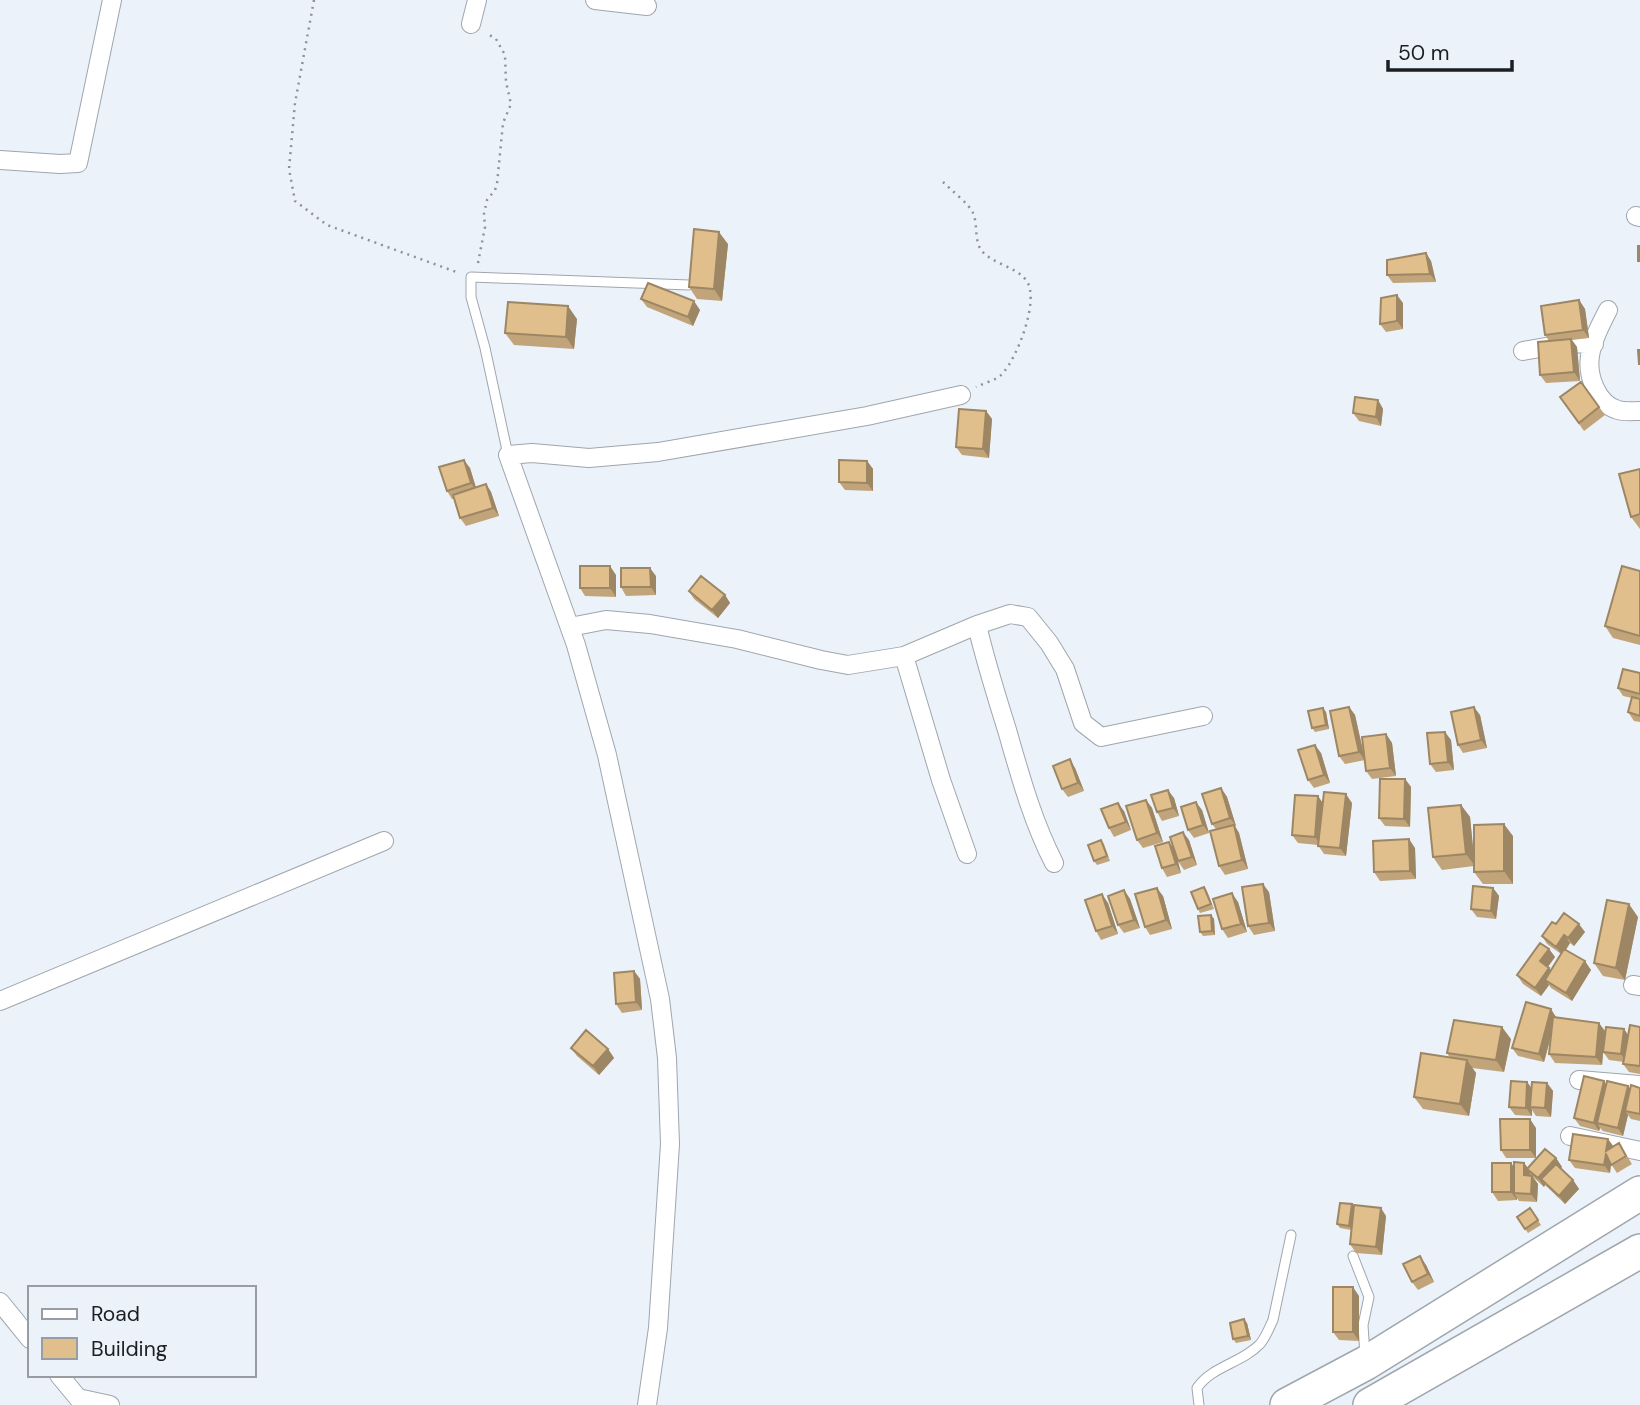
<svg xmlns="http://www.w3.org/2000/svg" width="1640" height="1405" viewBox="0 0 1640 1405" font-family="'DM Sans',sans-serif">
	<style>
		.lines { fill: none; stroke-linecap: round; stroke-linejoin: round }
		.lane-casing { stroke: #9fa6ad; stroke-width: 11 }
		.street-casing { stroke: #9fa6ad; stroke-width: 20 }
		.highway-casing { stroke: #9fa6ad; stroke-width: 36 }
		.path { stroke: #8d9297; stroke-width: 2.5; stroke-dasharray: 2 5; stroke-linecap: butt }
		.lane { stroke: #fff; stroke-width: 9 }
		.street { stroke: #fff; stroke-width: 18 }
		.highway { stroke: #fff; stroke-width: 33 }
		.wall { fill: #c1a479 }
		.shaded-wall { fill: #9d8663 }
		.building { fill: #e0bf8d; stroke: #9d8663; stroke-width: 2 }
	</style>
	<rect width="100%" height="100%" fill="#ebf2fa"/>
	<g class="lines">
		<g class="lane-casing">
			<path id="lane" d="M508,455L485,348L471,297V277L689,285
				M1353,1256L1369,1297L1363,1325L1365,1355
				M1199,1405L1197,1388C1212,1366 1242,1363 1260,1344C1266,1337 1269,1328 1273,1320L1291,1235"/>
		</g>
		<g class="street-casing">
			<path id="street" d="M595,0L647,6
				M471,24L477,0
				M0,160L60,164L78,163L112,0
				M1636,216L1640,217
				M1608,310C1601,324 1592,340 1590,356C1587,376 1597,404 1618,410C1625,412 1633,411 1640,411
				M1523,351L1568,343L1594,344
				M977,625C985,660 996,695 1007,730C1020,775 1032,820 1054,863
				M570,627L606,620L650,624L737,639L821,660L848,665L904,656L977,625L1010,614L1028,617L1049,643L1065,669L1083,723L1101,737L1203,716
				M904,656L941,780L967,854
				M1633,985L1640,986
				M0,1001L384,841
				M1579,1080L1640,1085
				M1570,1136L1640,1151
				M0,1302L30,1339
				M59,1375L78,1398L110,1405
				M647,1405L658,1328L670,1144L667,1058L660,999L607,755L576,645L508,455L532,453L589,458L658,452L867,416L961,395"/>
		</g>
		<g class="highway-casing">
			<path id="highway" d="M1287,1405L1366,1363L1640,1193
				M1370,1405L1640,1251"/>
		</g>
		<path class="path" d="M314,0L295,103L289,169L295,201L327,225L459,273
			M943,182C950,189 970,205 973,213C978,224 974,239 981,250C992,264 1015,266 1026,280C1041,299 1016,361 1001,375C994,381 984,383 976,387
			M478,263L485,227L484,214L487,200L495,190L497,184L503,123L511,104L506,82L505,55L496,39L486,33"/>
		<use href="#lane" class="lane"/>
		<use href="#street" class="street"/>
		<use href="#highway" class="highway"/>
	</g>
	<path class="wall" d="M728,244L722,301L697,299L689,287Z
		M1426,253L1431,261L1436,282L1393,283L1387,275Z
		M641,299L700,310L693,326L647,307Z
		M1579,300L1585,309L1589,338L1572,340L1577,347L1580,381L1546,383L1540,375L1549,341L1545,335Z
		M1403,303V329L1386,332L1380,324Z
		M577,319L574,349L514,345L505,333Z
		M1581,382L1605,415L1584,431L1560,397Z
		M1378,400L1383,409L1381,426L1359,421L1353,413Z
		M986,411L992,419L989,458L962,455L956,447Z
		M867,461L873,469V491L845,490L839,482Z
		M470,468L476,487L486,484L491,492L499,516L466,526L460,518L454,499H452L447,491Z
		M1640,469V529L1631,517Z
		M1640,571V645L1613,638L1605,626Z
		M616,575V597L585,596L580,588Z
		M656,576V595L626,596L621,587Z
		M689,591L725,595L730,603L718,618L694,599Z
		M1640,673V722L1634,721L1628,712L1632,698L1623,696L1618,688Z
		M1349,707L1355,715L1365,760L1345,764L1339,756Z
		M1326,712L1329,729L1315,732L1312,728Z
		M1480,715L1487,748L1463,753L1458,745Z
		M1386,734L1392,743L1396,776L1372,779L1366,771Z
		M1451,740L1454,770L1436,772L1430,764Z
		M1321,753L1330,783L1314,788L1308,780Z
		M1075,768L1084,791L1068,797L1062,789Z
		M1405,779L1411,787L1410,827L1385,826L1379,818Z
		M1221,788L1227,797L1236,826H1235L1239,833L1248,869L1225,875L1219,866L1216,829L1212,824Z
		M1318,796L1323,804L1352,803L1346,856L1324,854L1318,845L1298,843L1292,835Z
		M1174,798L1179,816L1162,821L1157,812Z
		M1146,800L1152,808L1163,842L1143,848L1137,840Z
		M1461,805L1470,817L1474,861L1513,836V884H1483L1474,872V866L1442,870L1433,857Z
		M1202,810L1209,833L1194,838L1188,830Z
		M1124,811L1131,830L1114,837L1109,828Z
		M1101,840L1104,844L1110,861L1097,865L1094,861Z
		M1189,840L1197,865L1184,870L1178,861L1176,854L1181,873L1167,877L1162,868L1174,850Z
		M1415,848L1416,879L1380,881L1374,872Z
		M1204,887L1207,891L1214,909L1200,913L1198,909Z
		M1493,888L1499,896L1496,919L1477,917L1471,909Z
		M1124,890L1130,899L1140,928L1124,933L1118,925Z
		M1269,892L1275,931L1254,935L1248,926Z
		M1163,896L1172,929L1150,935L1145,927Z
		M1238,902L1247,932L1228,938L1222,929Z
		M1108,903L1118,934L1101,940L1096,931Z
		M1211,915L1214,919L1215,935L1203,936L1200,932Z
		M1638,917L1625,980L1603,976L1594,963Z
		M1556,924L1585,932L1574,946L1570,943L1566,950L1591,970L1572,1001L1551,988L1549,985L1541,996L1523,984L1517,975L1549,949L1555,957L1548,967L1551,971L1561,954L1547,944L1542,936Z
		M634,971L640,979L642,1010L622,1013L616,1004Z
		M1556,1017L1605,1031L1602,1065L1555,1063L1549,1054L1550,1040L1544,1062L1518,1056L1512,1048Z
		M1640,1027V1074L1629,1072L1623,1064L1624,1062L1609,1060L1603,1052L1624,1029L1628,1035Z
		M1511,1039L1504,1072L1472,1068L1476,1073L1469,1116L1423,1109L1414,1097L1450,1058L1447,1053Z
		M571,1048L608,1049L614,1058L599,1075L577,1056Z
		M1604,1081L1606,1085L1628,1086L1630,1089L1640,1088V1121L1631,1119L1628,1115L1623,1136L1603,1131L1600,1128L1599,1131L1580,1126L1574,1118Z
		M1527,1082L1531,1088L1547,1083L1553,1091L1551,1117L1536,1116L1532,1110V1116L1515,1115L1509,1107Z
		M1536,1128V1158H1506L1501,1150Z
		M1619,1143L1632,1164L1617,1173L1611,1164L1610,1173L1575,1168L1569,1160L1613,1147Z
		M1556,1158L1562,1167L1560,1168L1573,1180L1579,1189L1565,1204L1545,1185L1544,1187L1533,1177L1538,1184L1537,1202L1519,1201L1517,1198V1200L1498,1201L1492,1192L1514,1167L1524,1163L1528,1168Z
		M1352,1204L1354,1207L1386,1216L1382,1255L1356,1253L1350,1244L1351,1230L1340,1228L1337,1224Z
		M1530,1208L1541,1225L1528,1233L1517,1217Z
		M1426,1265L1434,1282L1418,1290L1412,1282Z
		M1359,1296V1341L1339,1340L1333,1332Z
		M1247,1323L1251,1340L1236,1343L1233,1339Z"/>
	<path class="shaded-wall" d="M719,232L728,244L722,301L714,289Z
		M1426,253L1431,261L1436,282L1430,274Z
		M1397,295L1403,303V329L1397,321Z
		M1579,300L1585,309L1589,338L1583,330Z
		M694,301L700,310L693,326L688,317Z
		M568,306L577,319L574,349L566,337Z
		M1571,339L1577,347L1580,381L1574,372Z
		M1378,400L1383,409L1381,426L1376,417Z
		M986,411L992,419L989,458L983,449Z
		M464,460L470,468L477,492L471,483Z
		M867,461L873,469V491L867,483Z
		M486,484L491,492L499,516L493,508Z
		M610,566L616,575V597L610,588Z
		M650,568L656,576V595L651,587Z
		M725,595L730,603L718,618L712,610Z
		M1349,707L1355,715L1365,760L1359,752Z
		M1474,707L1480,715L1487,748L1481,740Z
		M1323,708L1326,712L1329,729L1326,725Z
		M1445,732L1451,740L1454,770L1448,762Z
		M1386,734L1392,743L1396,776L1390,768Z
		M1315,745L1321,753L1330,783L1324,775Z
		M1070,759L1075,768L1084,791L1078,783Z
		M1405,779L1411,787L1410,827L1404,819Z
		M1221,788L1227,797L1236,826L1230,818Z
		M1168,790L1174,798L1179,816L1173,808Z
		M1346,794L1352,803L1346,856L1340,848Z
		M1318,796L1324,805L1321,845L1315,837Z
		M1146,800L1152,808L1163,842L1157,833Z
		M1196,802L1202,810L1209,833L1203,825Z
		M1118,803L1124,811L1131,830L1126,822Z
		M1461,805L1470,817L1475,866L1466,854Z
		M1504,824L1513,836V884L1504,871Z
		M1234,825L1239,833L1248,869L1242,860Z
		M1183,832L1189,840L1197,865L1192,857Z
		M1409,839L1415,848L1416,879L1410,871Z
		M1169,842L1175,850L1181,873L1176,864Z
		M1263,884L1269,892L1275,931L1269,923Z
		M1157,888L1163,896L1172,929L1166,920Z
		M1493,888L1499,896L1496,919L1491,911Z
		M1124,890L1130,899L1140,928L1134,920Z
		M1232,893L1238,902L1247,932L1241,924Z
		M1102,894L1108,903L1118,934L1112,926Z
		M1629,904L1638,917L1625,980L1616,968Z
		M1211,915L1214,919L1215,935L1212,931Z
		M1579,924L1585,932L1574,946L1568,938Z
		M1564,935L1570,943L1562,955L1556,947Z
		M1549,949L1555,957L1546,969L1540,961Z
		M1585,961L1591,970L1572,1001L1566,993Z
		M1549,968L1555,976L1545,980L1549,985L1541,996L1535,988Z
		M634,971L640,979L642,1010L636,1002Z
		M1551,1009L1556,1017L1544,1062L1539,1054Z
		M1599,1023L1605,1031L1602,1065L1596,1057Z
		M1502,1027L1511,1039L1504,1072L1496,1060Z
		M1624,1029L1630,1038L1627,1063L1621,1054Z
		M608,1049L614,1058L599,1075L593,1066Z
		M1467,1060L1476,1073L1469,1116L1460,1104Z
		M1604,1081L1609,1089L1597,1123L1600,1128L1599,1131L1594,1123Z
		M1527,1082L1533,1090L1530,1107L1532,1110V1116L1526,1108Z
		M1547,1083L1553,1091L1551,1117L1545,1108Z
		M1628,1086L1634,1094L1625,1111L1628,1115L1623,1136L1618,1128Z
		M1530,1119L1536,1128V1158L1530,1150Z
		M1608,1139L1614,1147L1606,1151Z
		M1606,1154L1611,1163L1610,1173L1604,1165Z
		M1556,1158L1562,1167L1546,1184L1541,1179L1545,1185L1544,1187L1538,1178Z
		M1511,1163L1517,1171L1514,1193L1517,1198V1200L1511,1192Z
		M1524,1163L1530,1171L1527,1169L1530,1173L1529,1184L1524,1175Z
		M1532,1176L1538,1184L1537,1202L1531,1194Z
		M1573,1180L1579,1189L1565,1204L1559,1196Z
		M1352,1204L1355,1209L1352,1230L1349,1226Z
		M1381,1208L1386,1216L1382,1255L1376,1247Z
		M1420,1256L1426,1265L1434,1282L1428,1274Z
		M1353,1287L1359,1296V1341L1353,1332Z
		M1244,1319L1247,1323L1251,1340L1248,1336Z"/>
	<path class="building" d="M694,229L719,232L714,289L689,287Z
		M1638,246H1640V261H1638Z
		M1426,253L1430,274L1387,275V260Z
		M648,283L694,301L688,317L641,299Z
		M1397,295V321L1380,324L1381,298Z
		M1579,300L1583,330L1545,335L1541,306Z
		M508,302L568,306L566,337L505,333Z
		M1571,339L1574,372L1540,375L1538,342Z
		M1638,350H1640V364H1639Z
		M1581,382L1599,407L1579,423L1560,397Z
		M1355,397L1378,400L1376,417L1353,413Z
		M959,409L986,411L983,449L956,447Z
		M464,460L471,483L447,491L439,467Z
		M839,460L867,461V483L839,482Z
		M1640,469V514L1631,517L1619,474Z
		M486,484L493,508L460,518L453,495Z
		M580,566H610V588H580Z
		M1622,566L1640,571V636L1605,626Z
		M621,568H650L651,587H621Z
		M701,576L725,595L712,610L689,591Z
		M1623,669L1640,673V694L1618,688Z
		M1632,697L1640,699V716L1628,712Z
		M1349,707L1359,752L1339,756L1330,711Z
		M1474,707L1481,740L1458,745L1451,712Z
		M1323,708L1326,725L1312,728L1308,711Z
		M1445,732L1448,762L1430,764L1427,733Z
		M1386,734L1390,768L1366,771L1362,737Z
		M1315,745L1324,775L1308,780L1298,750Z
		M1070,759L1078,783L1062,789L1053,766Z
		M1380,779H1405L1404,819L1379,818Z
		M1221,788L1230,818L1212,824L1202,794Z
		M1168,790L1173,808L1157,812L1151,795Z
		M1324,792L1346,794L1340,848L1318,846Z
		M1295,795L1318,796L1315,837L1292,835Z
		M1146,800L1157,833L1137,840L1126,806Z
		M1196,802L1203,825L1188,830L1181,807Z
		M1118,803L1126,822L1109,828L1101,809Z
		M1461,805L1466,854L1433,857L1428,808Z
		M1504,824V871L1474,872V825Z
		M1234,825L1242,860L1219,866L1210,831Z
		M1183,832L1192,857L1178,861L1170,837Z
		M1409,839L1410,871L1374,872L1373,841Z
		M1101,840L1107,856L1094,861L1088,845Z
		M1169,842L1176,864L1162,868L1155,846Z
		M1263,884L1269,923L1248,926L1242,887Z
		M1473,886L1493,888L1491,911L1471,909Z
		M1204,887L1211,904L1198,909L1191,892Z
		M1157,888L1166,920L1145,927L1135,894Z
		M1124,890L1134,920L1118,925L1108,896Z
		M1232,893L1241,924L1222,929L1213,899Z
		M1102,894L1112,926L1096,931L1085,900Z
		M1607,900L1629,904L1616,968L1594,963Z
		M1564,913L1579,924L1568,938L1564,935L1556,947L1542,936L1552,922L1556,924Z
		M1211,915L1212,931L1200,932L1198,916Z
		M1540,943L1549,949L1540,961L1549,968L1535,988L1517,975Z
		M1564,949L1585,961L1566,993L1545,980Z
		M634,971L636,1002L616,1004L614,973Z
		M1526,1002L1551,1009L1539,1054L1512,1048Z
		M1553,1017L1599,1023L1596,1057L1549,1054Z
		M1454,1020L1502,1027L1496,1060L1447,1053Z
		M1630,1025L1640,1027V1066L1623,1064Z
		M1606,1027L1624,1029L1621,1054L1603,1052Z
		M586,1030L608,1049L593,1066L571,1048Z
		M1421,1053L1467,1060L1460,1104L1414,1097Z
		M1584,1076L1604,1081L1594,1123L1574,1118Z
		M1511,1081L1527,1082L1526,1108L1509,1107Z
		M1607,1081L1628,1086L1618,1128L1597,1123Z
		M1532,1082L1547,1083L1545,1108L1530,1107Z
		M1631,1085L1640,1088V1114L1625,1111Z
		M1500,1119H1530V1150H1501Z
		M1573,1134L1608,1139L1606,1151L1619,1143L1626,1156L1611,1165L1606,1154L1604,1165L1569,1160Z
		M1545,1149L1556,1158L1538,1178L1527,1169Z
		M1514,1162L1524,1163V1175L1532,1176L1531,1194L1514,1193Z
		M1492,1163H1511V1192H1492Z
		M1556,1164L1573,1180L1559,1196L1541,1179Z
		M1340,1203L1352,1204L1349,1226L1337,1224Z
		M1354,1205L1381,1208L1376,1247L1350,1244Z
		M1530,1208L1538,1220L1525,1229L1517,1217Z
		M1420,1256L1428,1274L1412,1282L1403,1264Z
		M1333,1287H1353V1332H1333Z
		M1244,1319L1248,1336L1233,1339L1230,1323Z"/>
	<rect x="28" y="1286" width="228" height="91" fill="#ebf2fa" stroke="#989da3" stroke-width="2"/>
	<rect x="42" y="1309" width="35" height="10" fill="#ffffff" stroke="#989da3" stroke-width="2"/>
	<text x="91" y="1321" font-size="21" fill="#1c1e21">Road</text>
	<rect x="42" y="1338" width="35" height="21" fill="#e0bf8d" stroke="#989da3" stroke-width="2"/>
	<text x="91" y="1356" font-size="21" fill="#1c1e21">Building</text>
	<path d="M1388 60v10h124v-10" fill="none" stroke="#1c1e21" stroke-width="3.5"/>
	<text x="1398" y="60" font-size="21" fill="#1c1e21" stroke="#ebf2fa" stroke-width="5" paint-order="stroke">50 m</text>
</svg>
